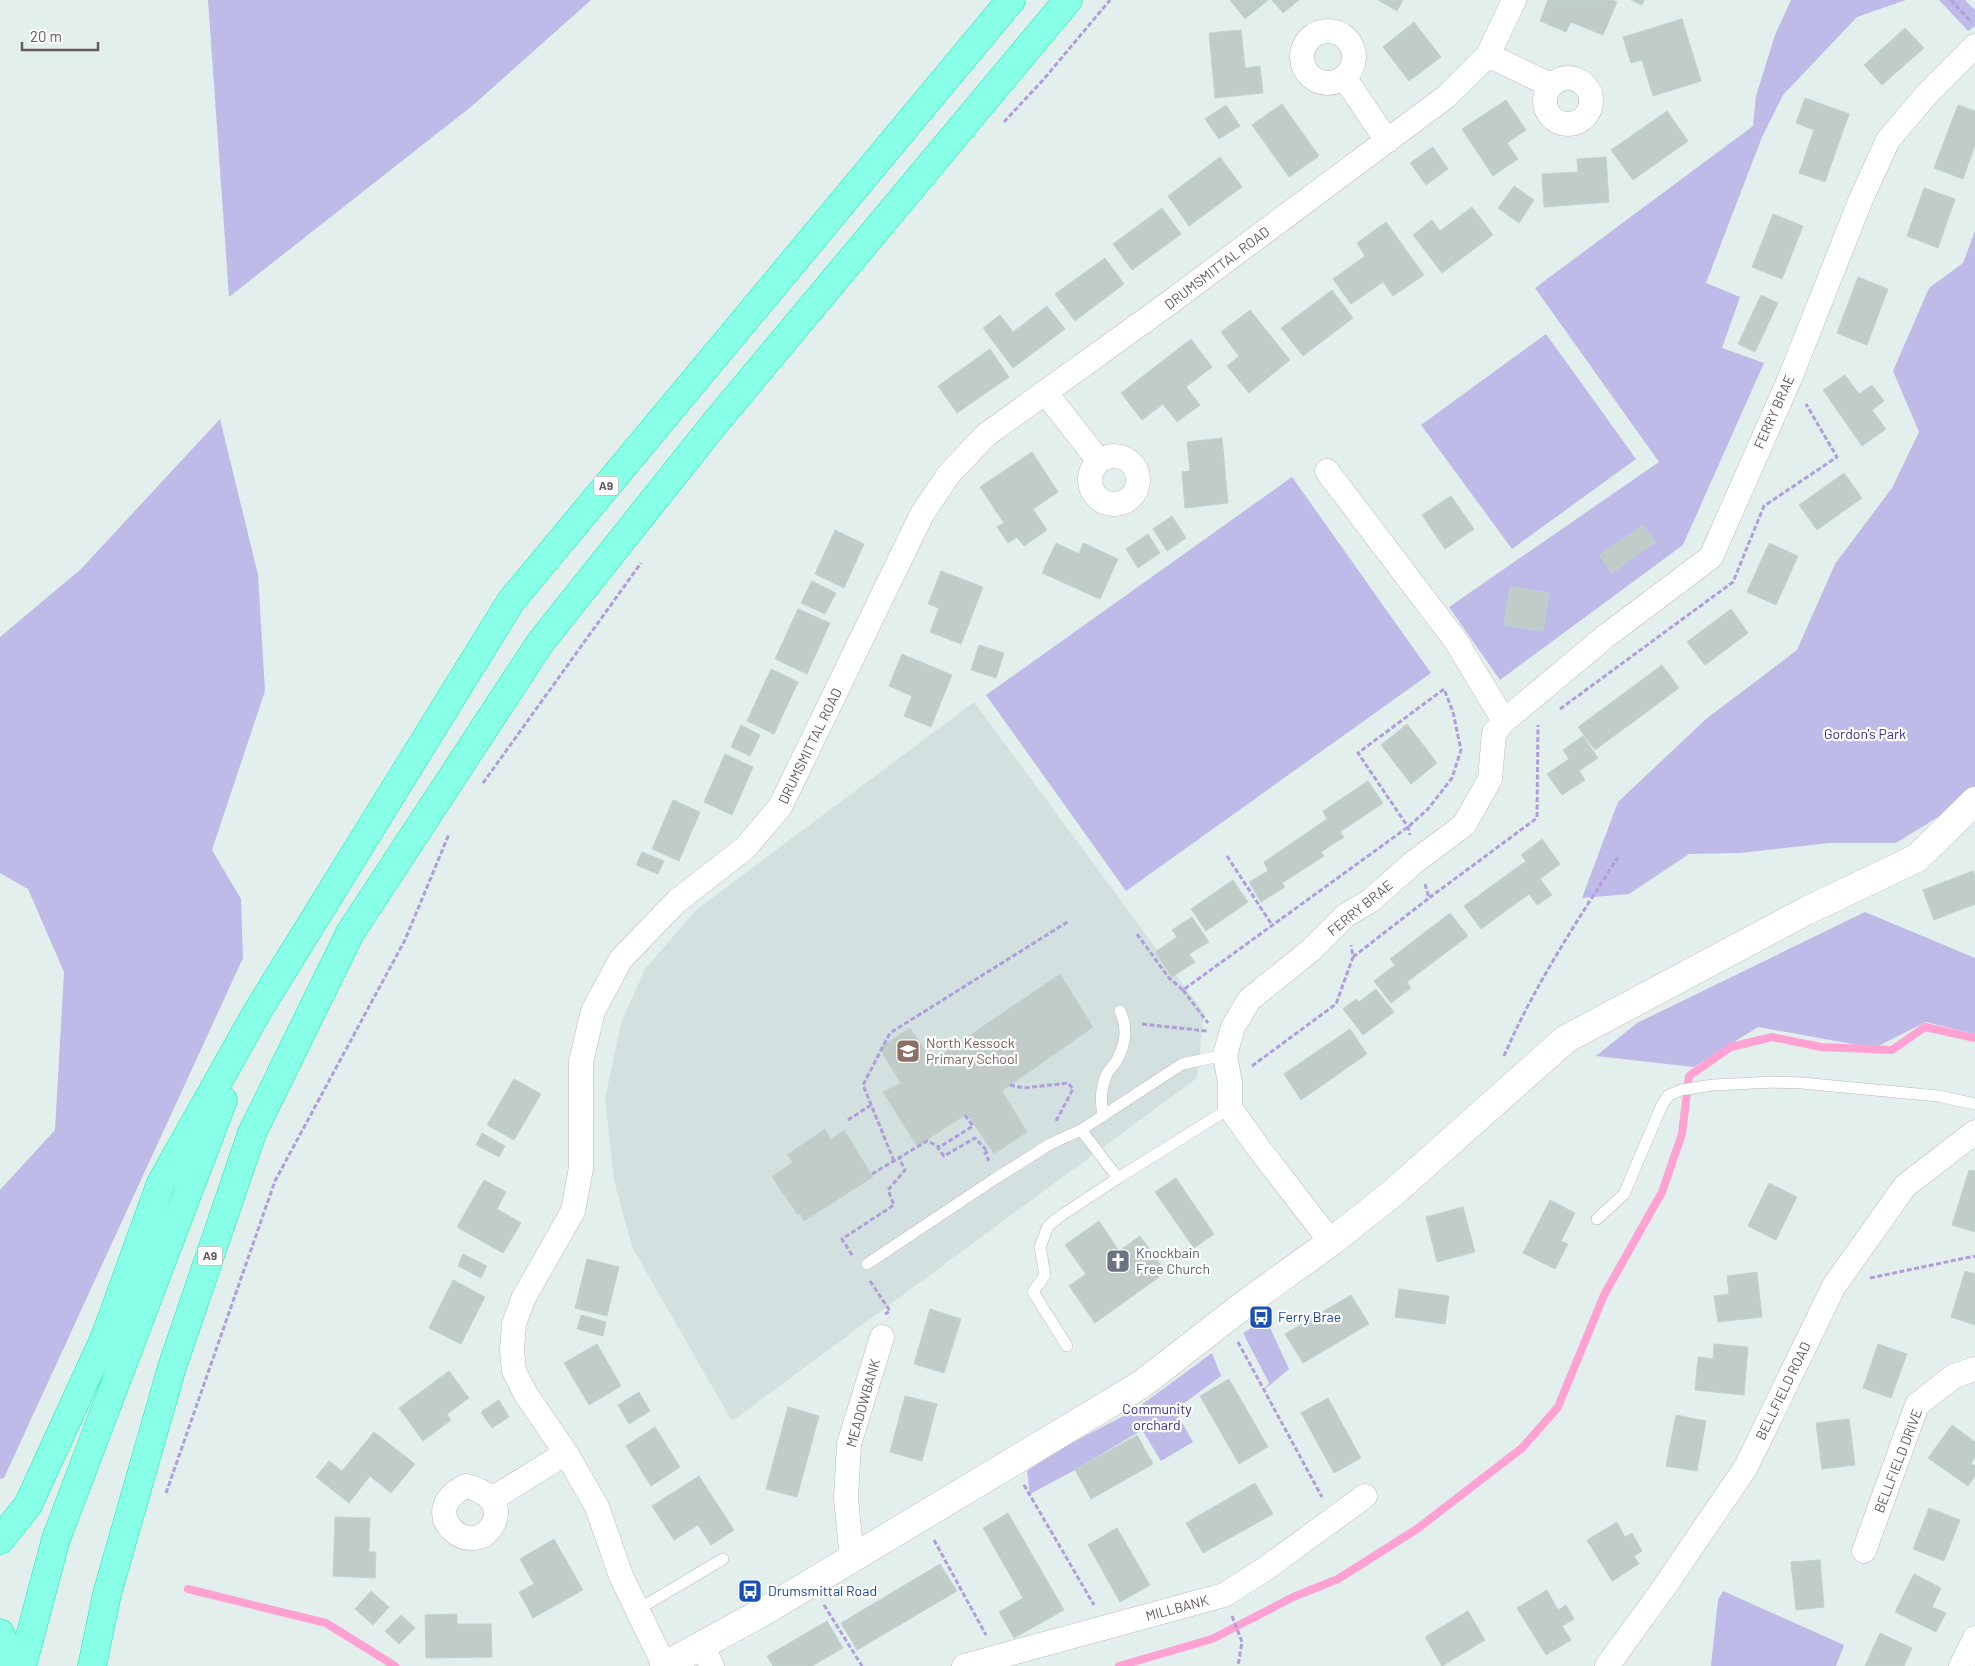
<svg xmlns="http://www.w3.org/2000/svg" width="1975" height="1666" viewBox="0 0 1975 1666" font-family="Barlow,sans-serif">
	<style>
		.education { fill: #d2e1df }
		.green { fill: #bebbe9 }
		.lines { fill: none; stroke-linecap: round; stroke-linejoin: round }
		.stream { stroke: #ffa1d2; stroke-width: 8 }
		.building { fill: #c1ccc9; stroke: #bfd4cf }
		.lane-casing { stroke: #c0b7ba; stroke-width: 12 }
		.street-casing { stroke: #c0b7ba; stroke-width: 25 }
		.secondary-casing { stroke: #c5babe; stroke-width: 29 }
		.highway-casing { stroke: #00f0b1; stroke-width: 29 }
		.path { stroke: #b19ddc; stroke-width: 3; stroke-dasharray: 5 2.5; stroke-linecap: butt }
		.lane { stroke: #fff; stroke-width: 11 }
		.street { stroke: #fff; stroke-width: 24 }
		.secondary { stroke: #fff; stroke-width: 28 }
		.highway { stroke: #88ffe7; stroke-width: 28 }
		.labels { text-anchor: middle; stroke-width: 4.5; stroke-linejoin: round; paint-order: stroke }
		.shield { fill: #fff; stroke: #928c8e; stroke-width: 1 }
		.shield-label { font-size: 12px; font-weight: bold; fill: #645a5e }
		.street-label { font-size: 14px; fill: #645a5e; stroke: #fff }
		.park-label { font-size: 14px; fill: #372e8f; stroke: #fff }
		.education-label { font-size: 14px; fill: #785e54; stroke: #fff; text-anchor: start }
		.worship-label { font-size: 14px; fill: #5b616d; stroke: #fff; text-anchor: start }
		.transit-label { font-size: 14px; fill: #164399; stroke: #fff; text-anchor: start }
	</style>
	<rect width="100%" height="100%" fill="#e2efec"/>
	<path class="education" d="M974,702L1204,1013L1197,1078L732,1421L632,1247L614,1180L605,1099L621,1023L645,969L696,910Z"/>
	<path class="green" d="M208,0H591L472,106L229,297Z
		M1791,0H1906L1857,17L1783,95L1762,137L1706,283L1740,297L1722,348L1764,363L1683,545L1500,680L1449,607L1659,462L1535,288L1753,126L1756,96L1775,35Z
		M1939,0H1965L1975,10V26L1968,31Z
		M1975,231V787L1961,803L1896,843H1829L1740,853L1689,854L1629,894L1582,898L1618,802L1706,719L1797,650L1835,564L1892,488L1919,432L1893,371L1929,288L1963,263Z
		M1546,334L1636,459L1512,549L1421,425Z
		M220,419L258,575L265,691L212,850L241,899L243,958L4,1478L0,1479V1190L55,1130L64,972L28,889L0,873V637L81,569Z
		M1292,477L1431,673L1126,891L986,695Z
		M1865,912L1975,958V1034L1926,1022L1874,1048L1758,1027L1694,1067L1596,1056L1637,1023Z
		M1266,1319L1289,1369L1264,1390L1269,1383L1243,1333Z
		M1212,1353L1221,1376L1175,1410L1193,1442L1161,1461L1142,1430L1075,1470L1030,1494L1027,1471L1058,1450L1133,1411Z
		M1723,1591L1844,1645L1836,1666H1711L1718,1600Z"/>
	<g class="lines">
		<path class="stream" d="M188,1589L326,1623L395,1666
			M1119,1666L1212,1639L1293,1597L1338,1579L1417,1529L1522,1448L1558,1407L1604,1295L1662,1192L1682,1134L1689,1076L1731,1047L1772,1037L1821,1047L1892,1050L1925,1027L1975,1038"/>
	</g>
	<path class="building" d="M1230,0H1268L1245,19Z
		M1272,0H1299L1283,13Z
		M1378,0H1403L1397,11Z
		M1548,0H1612L1617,2L1603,35L1571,22L1566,32L1540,21Z
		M1631,0H1644L1642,5Z
		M1682,19L1701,81L1653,96L1642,60L1631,63L1623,37Z
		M1414,22L1441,57L1409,81L1383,47Z
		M1905,28L1924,48L1882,85L1864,65Z
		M1241,30L1245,68L1260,66L1263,93L1215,98L1209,33Z
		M1805,98L1849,114L1825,182L1799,173L1814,130L1796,123Z
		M1506,100L1526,130L1507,143L1518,159L1493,176L1462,129Z
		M1282,104L1319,156L1289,177L1252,125Z
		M1226,105L1240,126L1219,139L1205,119Z
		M1958,105L1975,111V145L1963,179L1934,168Z
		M1667,111L1688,141L1633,180L1611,150Z
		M1433,147L1448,169L1426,185L1410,163Z
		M1220,157L1242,187L1189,226L1168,196Z
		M1606,157L1609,202L1544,207L1542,174L1578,172L1577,159Z
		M1514,186L1534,200L1519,223L1498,208Z
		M1924,188L1955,199L1938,248L1907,236Z
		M1472,207L1493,235L1442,273L1413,235L1432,220L1440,231Z
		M1162,208L1181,234L1132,270L1113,244Z
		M1773,214L1803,226L1782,279L1752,267Z
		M1386,222L1424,275L1393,296L1383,282L1351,304L1333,279L1365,256L1357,243Z
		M1105,258L1124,284L1075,321L1055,294Z
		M1858,277L1888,289L1867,345L1837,333Z
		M1332,290L1353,318L1303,356L1281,328Z
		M1761,295L1778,303L1755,352L1738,344Z
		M1047,306L1065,329L1013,368L983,328L1000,315L1013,332Z
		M1250,310L1290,360L1249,393L1227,366L1239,356L1221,332Z
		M1191,339L1212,367L1186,387L1200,405L1177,422L1163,404L1142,420L1121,393Z
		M990,349L1009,377L957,413L938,386Z
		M1845,375L1859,394L1872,385L1884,401L1872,410L1886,429L1862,446L1823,390Z
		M1222,438L1228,503L1185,508L1182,472L1190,471L1187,442Z
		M1032,452L1058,492L1033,509L1047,530L1024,546L1017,537L1008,543L997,527L1004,523L980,487Z
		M1844,473L1862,498L1817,530L1799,505Z
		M1451,496L1474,529L1445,549L1422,515Z
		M1172,516L1186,538L1167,551L1153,529Z
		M1643,525L1655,542L1612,573L1600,555Z
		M835,530L864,544L844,588L815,574Z
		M1148,534L1160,553L1138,568L1126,549Z
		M1056,543L1079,554L1083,543L1118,559L1100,599L1042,573Z
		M1769,543L1798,556L1776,605L1747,592Z
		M941,571L983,587L961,644L930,632L939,608L928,604Z
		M812,581L836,593L825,614L801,603Z
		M1510,587L1549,593L1543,631L1504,625Z
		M798,609L830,623L807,674L775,659Z
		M1731,609L1748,633L1705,665L1687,642Z
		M979,645L1004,653L996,678L971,670Z
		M902,654L952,675L931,727L904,716L912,696L889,686Z
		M1662,665L1679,688L1595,750L1578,727Z
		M771,669L798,682L774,734L747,721Z
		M1407,724L1437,763L1411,784L1381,745Z
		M741,725L760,735L750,756L731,747Z
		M1583,736L1598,758L1579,771L1585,780L1562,795L1547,774L1569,759L1563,750Z
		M725,754L753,767L732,815L704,802Z
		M1368,781L1383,803L1340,832L1344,837L1321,852L1324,856L1282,883L1285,887L1261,902L1249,882L1268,871L1264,862L1327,819L1323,811Z
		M673,800L700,812L679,861L652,849Z
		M1542,839L1560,864L1540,879L1552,895L1537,905L1529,894L1481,929L1464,906L1526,861L1521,855Z
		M642,852L664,861L658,874L636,865Z
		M1973,871L1975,877V904L1934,920L1923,890Z
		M1233,880L1248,902L1206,931L1191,909Z
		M1450,913L1468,936L1407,982L1411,988L1391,1003L1374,981L1395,965L1390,959Z
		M1192,917L1209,942L1189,954L1195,962L1172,977L1155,952L1177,937L1172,930Z
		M1060,974L1093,1027L1002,1091L1027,1132L994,1154L967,1114L917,1146L883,1092L901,1083L879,1048L910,1028L932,1061Z
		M1376,989L1394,1012L1363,1035L1343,1009L1356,999L1359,1002Z
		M1350,1029L1367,1054L1301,1100L1284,1074Z
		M514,1079L541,1094L514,1140L487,1125Z
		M825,1129L831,1140L844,1130L873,1177L804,1221L800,1213L798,1215L772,1177L793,1162L787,1155Z
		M482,1133L505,1146L499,1157L476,1145Z
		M1969,1170L1975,1171V1232L1952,1225Z
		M1176,1178L1214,1234L1194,1248L1155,1192Z
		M484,1180L506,1192L497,1209L521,1223L503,1253L457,1227Z
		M1769,1183L1797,1197L1776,1240L1748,1226Z
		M1550,1200L1575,1213L1561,1241L1568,1244L1555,1269L1523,1253Z
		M1463,1207L1475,1252L1437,1262L1426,1217Z
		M1099,1221L1119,1251L1140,1236L1166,1272L1095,1323L1069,1286L1086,1274L1065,1245Z
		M463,1254L487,1266L481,1278L458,1266Z
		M587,1259L619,1267L607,1316L575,1308Z
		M1965,1271L1975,1274V1325L1951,1317Z
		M1757,1272L1762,1317L1718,1322L1714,1296L1729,1294L1727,1276Z
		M453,1280L485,1297L461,1344L429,1328Z
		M1399,1289L1449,1296L1445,1324L1395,1317Z
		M1351,1295L1369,1324L1303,1363L1285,1334Z
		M930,1309L961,1319L944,1373L914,1364Z
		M581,1315L606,1322L603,1336L577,1329Z
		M597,1344L621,1386L589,1405L564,1363Z
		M1714,1344L1748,1347L1744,1395L1695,1390L1698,1357L1713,1359Z
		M1878,1344L1907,1354L1891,1398L1863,1388Z
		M449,1371L469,1398L447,1414L451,1420L423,1441L399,1408Z
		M1229,1379L1268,1447L1239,1464L1200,1396Z
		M639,1392L650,1411L629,1424L618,1405Z
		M905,1396L937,1404L922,1461L890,1452Z
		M1328,1398L1361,1458L1334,1473L1301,1413Z
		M499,1400L509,1417L492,1428L481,1412Z
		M788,1407L819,1416L797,1497L766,1489Z
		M1676,1415L1706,1421L1697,1471L1666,1466Z
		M1849,1419L1855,1465L1822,1469L1816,1423Z
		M1952,1425L1975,1442V1457L1971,1463L1975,1466V1476L1968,1486L1928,1458Z
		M655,1427L680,1467L651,1486L626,1446Z
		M374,1432L415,1464L391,1493L370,1476L349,1503L316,1477L329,1461L342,1471Z
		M1137,1435L1153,1464L1091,1499L1075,1470Z
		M699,1476L734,1530L711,1545L698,1525L674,1540L652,1506Z
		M1255,1483L1273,1514L1203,1553L1186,1523Z
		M1929,1508L1960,1520L1944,1561L1913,1549Z
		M1008,1513L1064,1610L1014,1638L999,1612L1023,1598L983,1528Z
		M335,1517L370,1518L369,1552H376L375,1578L333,1576Z
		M1617,1522L1625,1537L1632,1533L1642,1551L1634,1556L1639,1564L1612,1581L1587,1540Z
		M1117,1528L1150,1585L1120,1602L1088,1545Z
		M554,1539L583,1590L533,1618L519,1592L534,1584L520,1559Z
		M1820,1560L1824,1607L1796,1610L1791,1562Z
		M940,1564L957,1591L857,1650L841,1623Z
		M1914,1574L1941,1588L1932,1607L1946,1613L1936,1632L1895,1612Z
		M1547,1590L1558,1610L1566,1605L1574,1619L1562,1626L1571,1640L1546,1655L1517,1608Z
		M371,1591L389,1607L373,1625L355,1609Z
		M1468,1611L1485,1640L1442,1666L1425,1637Z
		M457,1614V1624H491L492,1657L426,1658L425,1615Z
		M401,1615L415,1628L399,1644L385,1631Z
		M827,1621L843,1648L812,1666H773L767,1656Z
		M1880,1633L1912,1648L1904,1666H1865Z"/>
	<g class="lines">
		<g class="lane-casing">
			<path id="lane" d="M1103,1116C1101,1102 1100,1090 1106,1076C1108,1070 1114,1066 1117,1060C1126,1043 1128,1028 1120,1011
				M1081,1130L1118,1178
				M1597,1219L1624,1194L1662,1105L1669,1095L1681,1090L1713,1085L1774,1082L1802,1083L1938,1096L1975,1104
				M867,1264L996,1178L1050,1144L1081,1130L1182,1064L1225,1055
				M1067,1346L1033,1292L1045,1275L1040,1247L1048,1226L1059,1217L1118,1178L1230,1108
				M637,1610L723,1559"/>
		</g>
		<g class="street-casing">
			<path id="street" d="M1302 57a26 26 0 1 1 52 0a26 26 0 1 1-52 0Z
				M1488,55L1550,85
				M1344,77L1387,141
				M1545 101a23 23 0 1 1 46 0a23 23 0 1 1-46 0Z
				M1045,392L1099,461
				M1090 480a24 24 0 1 1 48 0a24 24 0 1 1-48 0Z
				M1327,471L1456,641L1504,721
				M1331,1242L1260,1150L1230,1108V1083L1225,1055L1233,1027L1249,1000L1311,950L1346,915L1370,901L1413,863L1464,825L1490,779L1494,733L1504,721L1606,636L1711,557L1790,378L1861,199L1888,140L1927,94L1975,46
				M466,1486C484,1490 504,1503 493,1524C473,1563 412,1512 466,1486Z
				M492,1499L566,1453
				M1864,1551L1917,1405L1954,1376L1975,1369
				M852,1559L846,1498L849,1444L882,1337
				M702,1646L712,1666
				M664,1665L621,1576L597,1507L566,1453L525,1393L514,1371L512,1350L514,1324L523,1299L573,1211L581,1168V1062L593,1011L621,959L677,901L745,848L780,807L922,514L949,474L986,435L1165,306L1447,96L1488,55L1514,0
				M964,1666L1224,1595L1265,1569L1365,1496
				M1607,1666L1663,1589L1746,1467L1834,1286L1905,1186L1975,1132
				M1961,1666L1975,1638"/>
		</g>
		<g class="secondary-casing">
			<path id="secondary" d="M664,1666L768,1609L1142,1384L1245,1304L1331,1242L1394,1192L1566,1039L1806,911L1917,858L1975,801"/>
		</g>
		<g class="highway-casing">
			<path id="highway" d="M0,1540L28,1505L105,1337L161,1183L257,1012L511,601L1011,0
				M0,1633L2,1637L3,1666
				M22,1666L56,1539L223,1100
				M92,1666L107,1594L172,1367L252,1133L350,933L540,643L715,423L1068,0"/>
		</g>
		<path class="path" d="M1951,0L1972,23
			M1004,122L1043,80L1110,0
			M1560,709L1733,582L1764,506L1837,457L1806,404
			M483,783L641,563
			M1227,856L1272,925
			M1425,884L1429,898L1537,818L1538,725
			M1137,934L1169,978L1183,990L1408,827L1428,809L1452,778L1461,750L1453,712L1444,689L1358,753L1408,827L1410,835
			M1353,957L1429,898
			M1183,990L1208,1023
			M1142,1024L1207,1031
			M1504,1056C1534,986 1577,921 1618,857
			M1252,1066L1336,1004L1353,957L1351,945
			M1010,1085L1024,1088L1068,1083L1073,1089L1056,1121
			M965,1115L973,1126L938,1148L944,1156L975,1138L988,1152L985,1153L989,1161
			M848,1120L871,1105
			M894,1161L863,1085L890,1033L1069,921
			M872,1174L927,1141L940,1147
			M852,1255L842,1239L894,1205L888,1190L905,1170L899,1158
			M1870,1278L1975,1256
			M870,1281L890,1311L885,1314
			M1238,1342L1322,1497
			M1024,1485L1094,1605
			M166,1493L275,1181L405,940L449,834
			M934,1540L986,1635
			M824,1605L862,1666
			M1232,1616L1242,1642L1238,1666"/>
		<use href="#lane" class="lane"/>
		<use href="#street" class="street"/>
		<use href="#secondary" class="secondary"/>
		<use href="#highway" class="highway"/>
	</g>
	<defs>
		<g id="school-square" transform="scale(1.25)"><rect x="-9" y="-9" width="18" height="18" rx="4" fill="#8d6e63" stroke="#fff"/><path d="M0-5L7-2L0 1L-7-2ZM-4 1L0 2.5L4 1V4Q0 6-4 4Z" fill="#fff"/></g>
		<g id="church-square" transform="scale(1.25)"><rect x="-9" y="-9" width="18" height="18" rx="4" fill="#6b7280" stroke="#fff"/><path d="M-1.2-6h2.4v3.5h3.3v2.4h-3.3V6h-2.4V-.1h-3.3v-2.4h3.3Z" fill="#fff"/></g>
		<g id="bus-square" transform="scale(1.25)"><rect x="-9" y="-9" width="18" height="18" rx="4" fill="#1a4fb4" stroke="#fff"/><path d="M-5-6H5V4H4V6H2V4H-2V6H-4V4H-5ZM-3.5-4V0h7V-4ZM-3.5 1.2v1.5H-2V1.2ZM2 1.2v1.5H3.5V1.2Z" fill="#fff"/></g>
	</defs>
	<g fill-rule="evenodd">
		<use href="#school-square" x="908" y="1051"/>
		<use href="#church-square" x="1118" y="1261"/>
		<use href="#bus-square" x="1261" y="1317"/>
		<use href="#bus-square" x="750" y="1591"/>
	</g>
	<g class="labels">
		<g class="shield">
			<rect x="593.5" y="476.5" width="25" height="19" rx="4"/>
			<rect x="197.5" y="1246.5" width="25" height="19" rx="4"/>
		</g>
		<g class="shield-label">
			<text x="606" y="490">A9</text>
			<text x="210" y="1260">A9</text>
		</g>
		<g class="street-label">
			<text transform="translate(1217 268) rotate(-37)" y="5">DRUMSMITTAL ROAD</text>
			<text transform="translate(1774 412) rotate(-66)" y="5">FERRY BRAE</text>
			<text transform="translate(810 746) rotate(-64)" y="5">DRUMSMITTAL ROAD</text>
			<text transform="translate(1360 908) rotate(-39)" y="5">FERRY BRAE</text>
			<text transform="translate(1783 1391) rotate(-64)" y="5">BELLFIELD ROAD</text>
			<text transform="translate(863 1403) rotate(-74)" y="5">MEADOWBANK</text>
			<text transform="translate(1898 1461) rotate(-69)" y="5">BELLFIELD DRIVE</text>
			<text transform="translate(1177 1608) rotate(-15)" y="5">MILLBANK</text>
		</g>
		<g class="park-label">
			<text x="1865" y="739">Gordon's Park</text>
			<text x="1157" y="1414">Community<tspan x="1157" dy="16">orchard</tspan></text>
		</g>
		<g class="education-label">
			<text x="926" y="1048">North Kessock<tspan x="926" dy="16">Primary School</tspan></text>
		</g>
		<g class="worship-label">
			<text x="1136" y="1258">Knockbain<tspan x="1136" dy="16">Free Church</tspan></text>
		</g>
		<g class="transit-label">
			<text x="1278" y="1322">Ferry Brae</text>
			<text x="768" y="1596">Drumsmittal Road</text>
		</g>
	</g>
	<path d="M22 42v8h76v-8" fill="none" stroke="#645a5e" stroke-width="2.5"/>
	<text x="30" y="42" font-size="15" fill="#645a5e" stroke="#ffffff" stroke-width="4" paint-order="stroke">20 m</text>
</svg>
